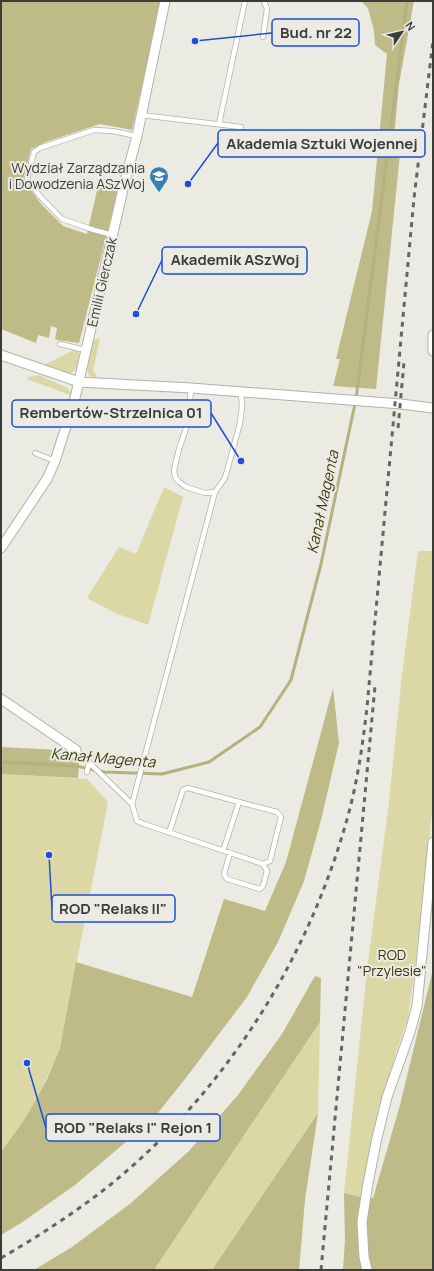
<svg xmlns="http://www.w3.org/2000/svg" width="434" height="1271" viewBox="0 0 434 1271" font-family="Manrope,sans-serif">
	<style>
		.green { fill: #dbd8a6 }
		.forest { fill: #bebb88 }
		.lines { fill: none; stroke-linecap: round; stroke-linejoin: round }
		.stream { stroke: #b4b17f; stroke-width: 3 }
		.lane-casing { stroke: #b2b2ab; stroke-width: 6 }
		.street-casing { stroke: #b2b2ab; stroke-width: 11 }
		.lane { stroke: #fff; stroke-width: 4.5 }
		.street { stroke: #fff; stroke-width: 9 }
		.rail { stroke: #656561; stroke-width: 3; stroke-dasharray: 5 5; stroke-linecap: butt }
		.labels { text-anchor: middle; stroke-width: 4; stroke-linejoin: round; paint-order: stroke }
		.poi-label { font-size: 14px; fill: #3c3c39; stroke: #ebebe4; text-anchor: end }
		.street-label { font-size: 14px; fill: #3c3c39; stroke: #ebebe4 }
		.park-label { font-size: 14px; fill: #36340a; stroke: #ebebe4 }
		.water-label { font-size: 15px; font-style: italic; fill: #3e3c13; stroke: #ebebe4 }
		.leader { fill: none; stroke: #1d4ed8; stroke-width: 1.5 }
		.callout-dot { fill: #1d4ed8; stroke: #ebebe4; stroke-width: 1.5 }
		.callout { fill: #ebebe4; stroke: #1d4ed8; stroke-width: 1.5 }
		.callout-label { font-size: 15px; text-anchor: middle; font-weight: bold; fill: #3c3c39 }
	</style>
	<rect width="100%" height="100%" fill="#ebebe4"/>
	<path class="green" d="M100,338L93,371L96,374V378C80,379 91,351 92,341Z
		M74,350L81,354C79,363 78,369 70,374L44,365Z
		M39,375L67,388L71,393L70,395L27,379L28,377Z
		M164,487L183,497L148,625L115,613L87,598L119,547L136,554Z
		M418,551H433V803L415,967L408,1018L395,1056L371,1144L361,1197L344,1193L367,970L389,802L402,675Z
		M1,774L87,779L108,802L60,1048C49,1073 38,1099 23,1122C16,1133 8,1143 1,1152Z
		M320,1022L318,1113L212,1270H154Z"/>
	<path class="forest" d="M1,1H161L132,130L100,124L46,142L31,149L23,180L42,205L63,226L87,234L98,186L118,190L79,343L57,340L55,339L57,328L51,326L49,338L38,335L36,343L1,329Z
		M361,1H414L399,84L393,149L400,154L376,389L333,386L340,359H336L372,211L387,54L375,45L374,31L368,8Z
		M333,688L339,743L321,820L304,881L278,942L247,997L185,1079L153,1119L75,1185L21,1223L1,1235V1152L22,1123L33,1105L47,1079L60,1048L76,962L192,997L224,899L265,911L286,862Z
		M1,747L59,750L79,761L78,778L1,774Z
		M433,969V1270H343L345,1240L344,1193L361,1197L373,1198L400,1105Z
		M315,976L321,978L320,1022L154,1270H34L72,1247L131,1203L189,1151L238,1095L282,1034Z
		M318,1113L305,1200L299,1270H212Z"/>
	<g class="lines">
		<path class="stream" d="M1,762L76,766L104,772L162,774L209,762L260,727L291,680L321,564L356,399L407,1"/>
		<g class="lane-casing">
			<path id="lane" d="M263,37L267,9L264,1
				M141,115L241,127
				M219,124L245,1
				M113,235L94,230L62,219L38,194L27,178L34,152L40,148L94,130L112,131L137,136
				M60,344L85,350
				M191,388L190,401L192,411L179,449L174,470L175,477L179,482L186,487L205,493L215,492L225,478L240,423L242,406L241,393
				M35,453L55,461
				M76,750L132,804L137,821L144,824L263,864L267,871L263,886L260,889L227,879L224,874L230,853
				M87,772L89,762
				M132,804L215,492
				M169,833L183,790L188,788L239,802
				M223,851L239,802L277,812L281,817L270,861L263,864"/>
		</g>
		<g class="street-casing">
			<path id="street" d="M433,335V351
				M1,355L79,382L191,388L401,404L433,408
				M1,548L47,479L55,461L75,398L124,185L137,136L165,1
				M1,699L76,750
				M367,1270L364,1257L362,1222L367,1189L376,1142L387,1097L410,1032L417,1006L433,842"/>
		</g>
		<use href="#lane" class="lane"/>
		<use href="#street" class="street"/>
		<path class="rail" d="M398,428L404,362
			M1,1258C39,1236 76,1212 110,1185C227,1090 310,957 349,812C358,778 363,742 367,707L414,198L433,41
			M321,1270L375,686"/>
	</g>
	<defs>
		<g id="university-pin" transform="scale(1)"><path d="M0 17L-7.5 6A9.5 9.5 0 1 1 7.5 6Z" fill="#3581b4" stroke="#ebebe4"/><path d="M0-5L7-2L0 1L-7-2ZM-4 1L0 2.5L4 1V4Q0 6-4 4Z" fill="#fff"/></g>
	</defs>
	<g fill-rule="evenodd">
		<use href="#university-pin" x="159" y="176"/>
	</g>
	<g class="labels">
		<g class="poi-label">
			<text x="145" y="173">Wydział Zarządzania<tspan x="145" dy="16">i Dowodzenia ASzWoj</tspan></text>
		</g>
		<g class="street-label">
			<text transform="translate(102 282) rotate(-77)" y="5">Emilii Gierczak</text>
		</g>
		<g class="park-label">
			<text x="392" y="960">ROD<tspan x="392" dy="16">"Przylesie"</tspan></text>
		</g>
		<g class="water-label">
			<text transform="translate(323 502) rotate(-78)" y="5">Kanał Magenta</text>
			<text transform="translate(103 758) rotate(5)" y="5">Kanał Magenta</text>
		</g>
	</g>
	<path class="leader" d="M195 41L272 33M188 184L218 143M136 314L162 260M241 461L211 413M49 855L52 909M27 1063L46 1128"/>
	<g class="callout-dot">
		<circle cx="195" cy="41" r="4"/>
		<circle cx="188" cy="184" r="4"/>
		<circle cx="136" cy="314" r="4"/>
		<circle cx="241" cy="461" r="4"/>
		<circle cx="49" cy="855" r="4"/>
		<circle cx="27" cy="1063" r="4"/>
	</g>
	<g class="callout">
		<rect x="272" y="19" width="87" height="27" rx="4"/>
		<rect x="218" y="130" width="207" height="27" rx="4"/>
		<rect x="162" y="247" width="145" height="27" rx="4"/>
		<rect x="12" y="400" width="199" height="27" rx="4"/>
		<rect x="52" y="895" width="123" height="27" rx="4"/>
		<rect x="46" y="1114" width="174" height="27" rx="4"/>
	</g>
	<g class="callout-label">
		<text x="316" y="38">Bud. nr 22</text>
		<text x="322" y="149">Akademia Sztuki Wojennej</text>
		<text x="235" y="265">Akademik ASzWoj</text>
		<text x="111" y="418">Rembertów-Strzelnica 01</text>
		<text x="113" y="914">ROD "Relaks II"</text>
		<text x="133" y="1133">ROD "Relaks I" Rejon 1</text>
	</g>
	<rect width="434" height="1271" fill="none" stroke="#3c3c39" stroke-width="4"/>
	<g transform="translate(402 32) rotate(55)" stroke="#ebebe4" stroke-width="3" paint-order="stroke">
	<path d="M0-3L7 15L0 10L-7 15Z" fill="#3c3c39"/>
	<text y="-6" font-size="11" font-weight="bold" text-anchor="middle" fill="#3c3c39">N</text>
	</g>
</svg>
